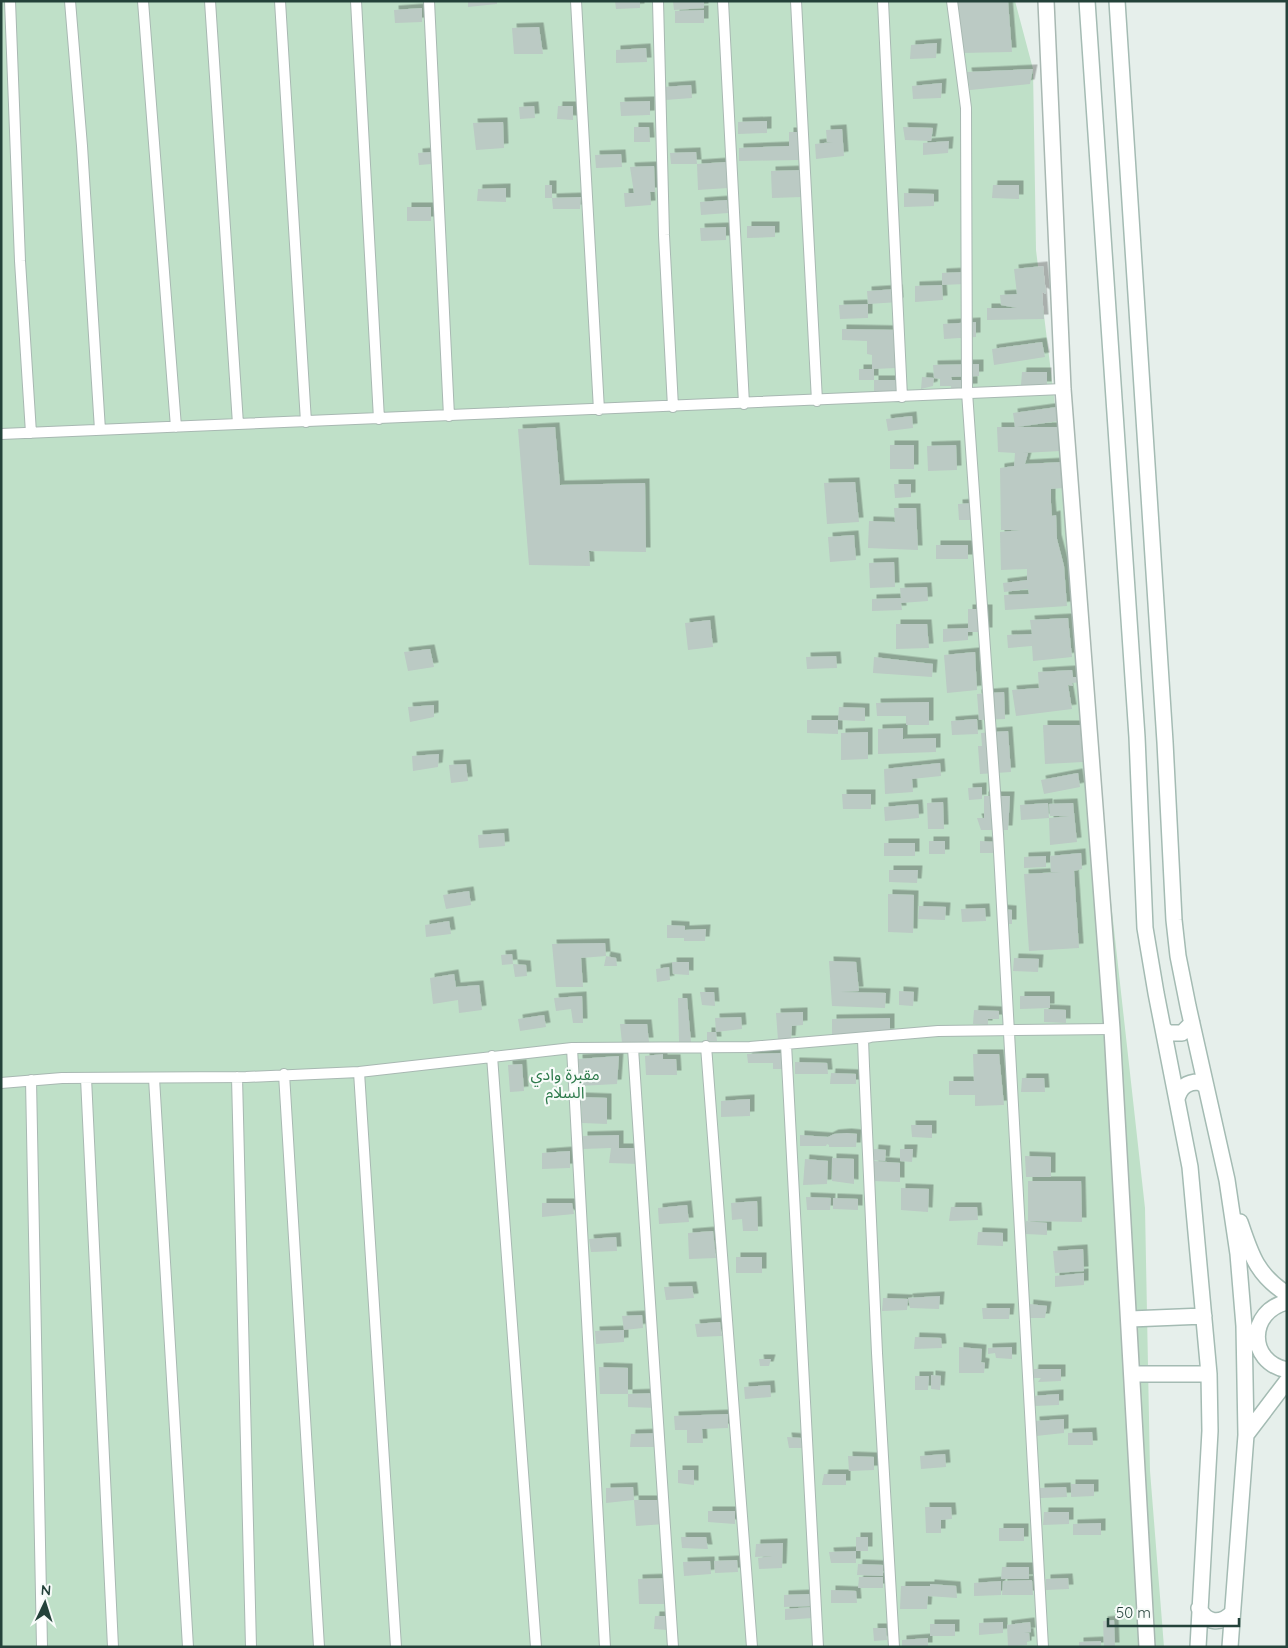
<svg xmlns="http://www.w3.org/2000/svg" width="1288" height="1648" viewBox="0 0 1288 1648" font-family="Quicksand,'Noto Sans Arabic',sans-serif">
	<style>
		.green { fill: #bfe0c8 }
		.building { fill: #bbcac4; filter: url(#shadow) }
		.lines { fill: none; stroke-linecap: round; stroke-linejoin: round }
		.lane-casing { stroke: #a8b8b2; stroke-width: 12 }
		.street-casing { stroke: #a8b8b2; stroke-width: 18 }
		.secondary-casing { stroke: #a4bbb3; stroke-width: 18 }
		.lane { stroke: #fff; stroke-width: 10 }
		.street { stroke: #fff; stroke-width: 15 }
		.secondary { stroke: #fff; stroke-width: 15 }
		.labels { text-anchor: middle; stroke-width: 4.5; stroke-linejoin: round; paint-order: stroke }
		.park-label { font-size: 16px; fill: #2d7a4b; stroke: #f7fbf9 }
	</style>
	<defs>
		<filter id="shadow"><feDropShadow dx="4.5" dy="-4.5" stdDeviation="0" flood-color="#0004"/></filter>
	</defs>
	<rect width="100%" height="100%" fill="#e6efeb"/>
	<path class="green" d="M1,1H1015L1033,69L1036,250L1062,462L1145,1208L1150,1471L1164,1647H1Z"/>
	<path class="building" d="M468,1H497V4L468,7Z
		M615,1H640V8L616,9Z
		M673,1H704V8L674,10Z
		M957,1H1008L1012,52L960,53Z
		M422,8V22L395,23L394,10Z
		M704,10V23H675V11Z
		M539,27L543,54H514L512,28Z
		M937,43L936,58L910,59L911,45Z
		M646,48L647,62L616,63V50Z
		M1033,69L1030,84L970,90L967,72Z
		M942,83L941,98L913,99L912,86Z
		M691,85L692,98L665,100L664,87Z
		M650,101V115L621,116L620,102Z
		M534,106L535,118L520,119L519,107Z
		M558,106H573V120L557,119Z
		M767,121V133L738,134V122Z
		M503,122L504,148L476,150L473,123Z
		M634,127H649L650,142H634Z
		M903,127L933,128L931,141L905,140Z
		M842,129L844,156L816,159L815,144L833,142H827L826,130Z
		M789,132H798L799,160L739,161V148L789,146Z
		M949,141L948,153L923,155V143Z
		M431,152L432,164L419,165L418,153Z
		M696,152L697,164H671L670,153Z
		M621,154L622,167L596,168L595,155Z
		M726,162L728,188L698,190L697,164Z
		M654,166L655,192H650L651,205L625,207L624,193H634L630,167Z
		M801,170L802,197L772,198L771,171Z
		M545,185H552V198H545Z
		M993,185H1019V199L992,198Z
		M506,188V202L477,201L478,189Z
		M904,193L934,194V206L904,207Z
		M581,197L580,209H553L552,198Z
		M727,200L728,213L701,215L700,202Z
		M407,207H431V221H407Z
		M747,226H775V237L747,238Z
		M726,227V240L701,241L700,228Z
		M1043,266L1046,294L1042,292L1044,319L987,320V308H1017L1001,305L1000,295L1017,294L1014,269Z
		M964,272L965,284L942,285V273Z
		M942,285L943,300L915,302V286Z
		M898,289L899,302L868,304V318L840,319L839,305L868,304L867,291Z
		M976,322V337L944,339L943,324Z
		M842,329L897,330L896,368L874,369V380H859V369H872V355L867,354V341L842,340Z
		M1042,342L1045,357L994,365L992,349Z
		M979,364V376L951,377L952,380H973V388L951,389V386H940V379L934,378L933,365Z
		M1022,372H1047V386L1021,385Z
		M922,377L934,378L933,386L921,389Z
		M874,380H899L898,392H874Z
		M1057,407L1059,421L1017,427H1061V451L1022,453H1028L1025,464L1062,462L1064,488L1051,489V503L1052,516L1056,515L1057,539L1064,566L1067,606L1005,610L1004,595L1029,594L1028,589L1004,592L1003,583L1027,580V569L1001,570L1000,532L1020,530H1001L1000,468L1014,466L1015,453L998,452L997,427H1015L1013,413Z
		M912,416L913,428L888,431L886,419Z
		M555,427L560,485L645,483L646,552L589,551L590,566L529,565L518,429Z
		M890,445H914V469H890Z
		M956,445L957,470L928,471L927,446Z
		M855,482L859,522L827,524L824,483Z
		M894,484H911V497L895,498Z
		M974,503V520H959L958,504Z
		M894,508H916L918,550L868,548L869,521L895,522Z
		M854,535L856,560L830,562L828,537Z
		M936,545H968V559H936Z
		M894,562L895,587L870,588L869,563Z
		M927,587L928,601L901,603L902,610L872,611V599L901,598L900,588Z
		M968,609H988V632H968V640L943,642V629L968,628Z
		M1068,618L1072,657L1033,661L1032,646L1008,648L1007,635L1032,634L1030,620Z
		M710,620L713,647L688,650L685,623Z
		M896,624H927L929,648L896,649Z
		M430,649L434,667L408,671L404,652Z
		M975,652L977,690L947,693L944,655Z
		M836,656L837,668L807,669L806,657Z
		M874,657L933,664L932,677L873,673Z
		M1072,670L1073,677H1081V682L1072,683L1073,686L1068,685L1072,709L1016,716L1012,690L1039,688L1038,672Z
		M1004,692L1005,719L979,720L977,694Z
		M929,702V725H906V716H877L876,703Z
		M434,705V717L410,722L408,707Z
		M839,707L865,708V721L838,720V734L807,733V720H838Z
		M977,719L978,734L952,735L951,721Z
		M1043,725H1080L1083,762L1045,764Z
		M903,728V739L936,738V752L878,754V729Z
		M1008,731L1011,772L980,774L978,746H982L981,733Z
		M868,732V759L841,760V733Z
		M439,754L438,767L413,771L412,756Z
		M940,763L941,776L912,779L913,792L885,794L884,769Z
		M466,764L468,781L451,783L449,765Z
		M1078,773L1080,787L1044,794L1041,780Z
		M982,787V799L969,800L968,788Z
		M842,794H871V809H843Z
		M984,796H1010L1008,830H981L977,818H984Z
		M943,802L944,829H928L927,803Z
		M1048,803L1049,818L1021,820L1020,805Z
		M1073,803L1077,842L1050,845L1049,818L1069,816H1050L1049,804Z
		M918,804L919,818L885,821L884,807Z
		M504,833L505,846L479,848L478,835Z
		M929,841H945V854H929Z
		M980,841L998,842L997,853H980Z
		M884,843H915V856H884Z
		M1081,853L1082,869L1074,871L1079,948L1029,951L1024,874L1061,872H1051L1050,856Z
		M1046,856V867L1024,868V857Z
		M889,870H918L917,883L889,882Z
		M469,891L471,905L446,909L443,895Z
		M888,894L914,895L913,933L888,932Z
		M919,906L946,907L945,920L918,919Z
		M985,908L986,921L962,922L961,909Z
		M998,909L1012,910V924H998Z
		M449,921L451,934L426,937L425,925Z
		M667,925L685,926V930L706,929L705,941H684V938H667Z
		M605,943L606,956L581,958L583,987H556L552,944Z
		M512,954L513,964L526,965L527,976L515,977L513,964L502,965L501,955Z
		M606,956L616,958L617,966H604Z
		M1014,958L1039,959L1038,972L1013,971Z
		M829,961L856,962L859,991L840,992L886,993L885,1008L832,1006Z
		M672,962H689V975L673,974Z
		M669,967L670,980L657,982L656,969Z
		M454,974L456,987L479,985L482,1010L459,1013L458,1000L433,1004L430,978Z
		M899,991L914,992L913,1006L899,1005Z
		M700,992H714L715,1006L702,1005Z
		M582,996L583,1023H573L571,1009L556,1011L554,998Z
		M1020,996H1050V1008L1020,1009Z
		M678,998H687L691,1042H679Z
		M1044,1009L1066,1010V1023L1044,1022Z
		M974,1010L999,1011V1019H988V1025L973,1024Z
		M803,1012V1025L792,1026L791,1040H778L776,1013Z
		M544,1015L546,1027L520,1031L518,1019Z
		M741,1017L742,1029L716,1032L715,1018Z
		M890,1018V1033L832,1036V1019Z
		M620,1024H647L649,1042L622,1043Z
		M707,1032H716L717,1041H707Z
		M782,1053V1069H773V1063H748L747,1054Z
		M663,1054V1059H676L677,1075H646L645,1056Z
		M973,1054H999L1004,1105L975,1106V1095H949V1081H974Z
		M619,1056L617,1084L579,1086L578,1059Z
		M795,1062L827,1063L828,1074H795Z
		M522,1064L524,1091L510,1092L508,1065Z
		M831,1073L856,1074V1084H830Z
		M1022,1078H1044L1045,1092H1021Z
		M581,1097L607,1098V1124L582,1123Z
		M750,1099V1116L721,1117V1101Z
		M911,1125H932V1138L912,1137Z
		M847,1133L857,1134L856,1147H829V1145L827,1144L826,1146H800V1135L828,1137L834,1134Z
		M619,1135V1148H640V1164L609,1163L611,1148L583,1149V1136Z
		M874,1149L886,1150L885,1161L873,1160Z
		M900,1149H913L912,1162L900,1161Z
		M570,1151V1168L542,1169V1153Z
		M1025,1156L1051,1157V1177H1026Z
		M832,1158L854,1159V1184L832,1181Z
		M805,1159L828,1161L827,1184L803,1185Z
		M874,1161L900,1163V1182L873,1181Z
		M1028,1181H1081L1082,1222L1028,1221Z
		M901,1188L929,1189L928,1212L901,1210Z
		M806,1197L831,1198L830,1210H807Z
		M833,1198L858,1199V1210L833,1209Z
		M757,1201L758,1231H743L742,1219L732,1220L731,1203Z
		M542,1203H572L574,1214L542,1217Z
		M687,1205L689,1222L659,1224L658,1208Z
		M951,1207H977L978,1220L949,1221Z
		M1026,1221L1047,1223V1235L1025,1234Z
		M713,1231L716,1258L689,1259L688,1233Z
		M978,1232L1003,1233V1246L977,1245Z
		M616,1237L617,1251L591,1252L589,1239Z
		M1083,1249L1084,1271L1055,1273L1053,1251Z
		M736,1257H762V1273H736Z
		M1084,1273V1285L1055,1287V1276Z
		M692,1286L694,1298L666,1300L664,1287Z
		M940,1296L939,1309L910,1308L908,1298Z
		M883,1298L908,1299L907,1310L882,1311Z
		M1029,1304L1047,1306L1045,1318H1028Z
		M982,1308H1010L1009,1319H983Z
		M642,1315L643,1328L624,1330V1342L596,1344L595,1331L624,1330L622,1316Z
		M720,1322L722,1336L697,1337L695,1324Z
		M915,1337L941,1338L942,1348L914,1349Z
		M959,1347L982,1349L981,1362L985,1363L984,1373H959Z
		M1012,1347V1359L996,1358L995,1353L988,1354V1348Z
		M759,1359H771L769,1366H760Z
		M599,1367L628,1368V1394H600Z
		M1034,1369H1061V1381L1038,1382L1041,1378H1033Z
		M931,1375L941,1376L940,1390L931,1389Z
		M915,1376H929L928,1390H915Z
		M770,1385L771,1397L745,1399L744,1387Z
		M656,1393L657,1408L628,1407V1394Z
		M1059,1394V1405L1033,1406V1396Z
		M728,1414V1428L702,1429L703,1443H687V1430H675L674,1416Z
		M1064,1419V1433L1036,1436L1035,1421Z
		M1092,1432L1093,1445H1068V1433Z
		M659,1433L660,1447H630L631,1434Z
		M787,1437L801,1438L802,1448H789Z
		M945,1454L946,1467L921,1469L920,1456Z
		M848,1456L874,1457V1470L849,1471Z
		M678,1470H694V1485L678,1483Z
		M824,1474H846V1485H822Z
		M1071,1484H1094V1496L1071,1497Z
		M633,1487L634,1500L606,1503V1488Z
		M1066,1487L1067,1497L1040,1498V1488Z
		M634,1500H659L665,1524L636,1526Z
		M925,1507H951L952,1519L941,1520V1533H926Z
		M708,1511H735V1524L708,1522Z
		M1044,1512H1069V1524L1043,1525Z
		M1101,1523V1535H1073V1524Z
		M999,1528H1024V1541H999Z
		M681,1537H706L708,1549L682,1548Z
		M856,1537H868V1551H856Z
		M783,1543L782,1568L759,1569L758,1558L772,1556L755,1557L756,1544Z
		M856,1551V1563H831L829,1552Z
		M737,1560L738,1572L715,1573L714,1561Z
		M710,1561L711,1574L684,1576L683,1562Z
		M858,1564L883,1565V1576L857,1575Z
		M1002,1567H1029V1579H1001Z
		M859,1577H883V1588H858Z
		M668,1578L670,1604H639L638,1579Z
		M1068,1578L1069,1589L1046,1590V1579Z
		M1032,1580L1033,1595H1002L1003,1581Z
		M1001,1581V1595L974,1596V1583Z
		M930,1584L956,1586L957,1598L928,1596L927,1609H900L901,1586H930Z
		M831,1590L856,1591L857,1603H831Z
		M810,1594L812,1606L784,1607V1595Z
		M811,1607L812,1618L785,1620V1609Z
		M655,1616H668V1630L654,1629Z
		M1114,1620L1115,1647H1104L1103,1621Z
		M1003,1622V1633L979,1635V1623Z
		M1030,1622L1031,1632L1024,1633H1029L1030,1641H1027V1645L1008,1647L1007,1625Z
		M930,1624H955V1636H930Z
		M873,1628H886L887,1640L874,1641Z
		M928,1638V1647H902V1640Z
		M1101,1641V1647H1079V1642Z"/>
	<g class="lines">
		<g class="lane-casing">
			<path id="lane" d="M10,1L20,261L31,433
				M70,1L82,146L100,430
				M143,1L176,427
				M210,1L238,424
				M280,1L306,422
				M356,1L379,419
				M429,1L449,416
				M576,1L599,410
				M658,1L664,235L673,407
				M723,1L744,404
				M796,1L817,401
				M883,1L902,397
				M952,1L966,108L967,392L998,834L1043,1647
				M1,434L1063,389
				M871,1037L863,1039L864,1066L877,1353L894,1647
				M786,1044L818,1647
				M706,1046L752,1647
				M572,1048L605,1647
				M633,1048L673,1647
				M492,1056L536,1647
				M359,1072L396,1647
				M284,1074L319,1647
				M237,1077L251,1647
				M86,1078L113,1647
				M154,1078L188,1647
				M31,1080L42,1647
				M1,1083L62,1078L246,1077L359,1072L572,1048L750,1047L938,1031L1112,1029"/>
		</g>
		<g class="street-casing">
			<path id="street" d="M1046,1L1063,389L1112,1029L1147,1647"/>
		</g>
		<g class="secondary-casing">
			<path id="secondary" d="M1087,1L1137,737L1145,928L1156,993L1190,1167L1209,1374L1210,1431L1198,1647
				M1117,1L1165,742L1174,920L1178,956L1188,1006L1227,1180L1238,1254L1244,1326L1246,1435L1230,1647
				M1163,1028L1168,1033H1182L1192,1023
				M1177,1099C1180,1087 1187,1082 1199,1082L1206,1086
				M1240,1222C1251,1255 1257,1275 1287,1294
				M1287,1302C1248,1311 1247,1362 1287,1370
				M1130,1319L1204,1316
				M1133,1374H1209
				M1246,1435L1287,1381
				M1199,1608C1206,1623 1220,1625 1232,1613"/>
		</g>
		<use href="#lane" class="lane"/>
		<use href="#street" class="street"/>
		<use href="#secondary" class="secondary"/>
	</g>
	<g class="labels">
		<g class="park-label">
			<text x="565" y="1080">مقبرة وادي<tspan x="565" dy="18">السلام</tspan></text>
		</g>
	</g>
	<rect width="1288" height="1648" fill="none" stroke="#24423a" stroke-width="5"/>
	<g transform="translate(45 1603) rotate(4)" stroke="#f7fbf9" stroke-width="4" paint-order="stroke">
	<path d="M0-4L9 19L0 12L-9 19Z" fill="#24423a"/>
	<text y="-8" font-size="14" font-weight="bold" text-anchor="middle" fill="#24423a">N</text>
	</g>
	<path d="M1108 1618v8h131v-8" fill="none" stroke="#24423a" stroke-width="2.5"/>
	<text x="1116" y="1618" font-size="15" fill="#24423a" stroke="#f7fbf9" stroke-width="4" paint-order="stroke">50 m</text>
</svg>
